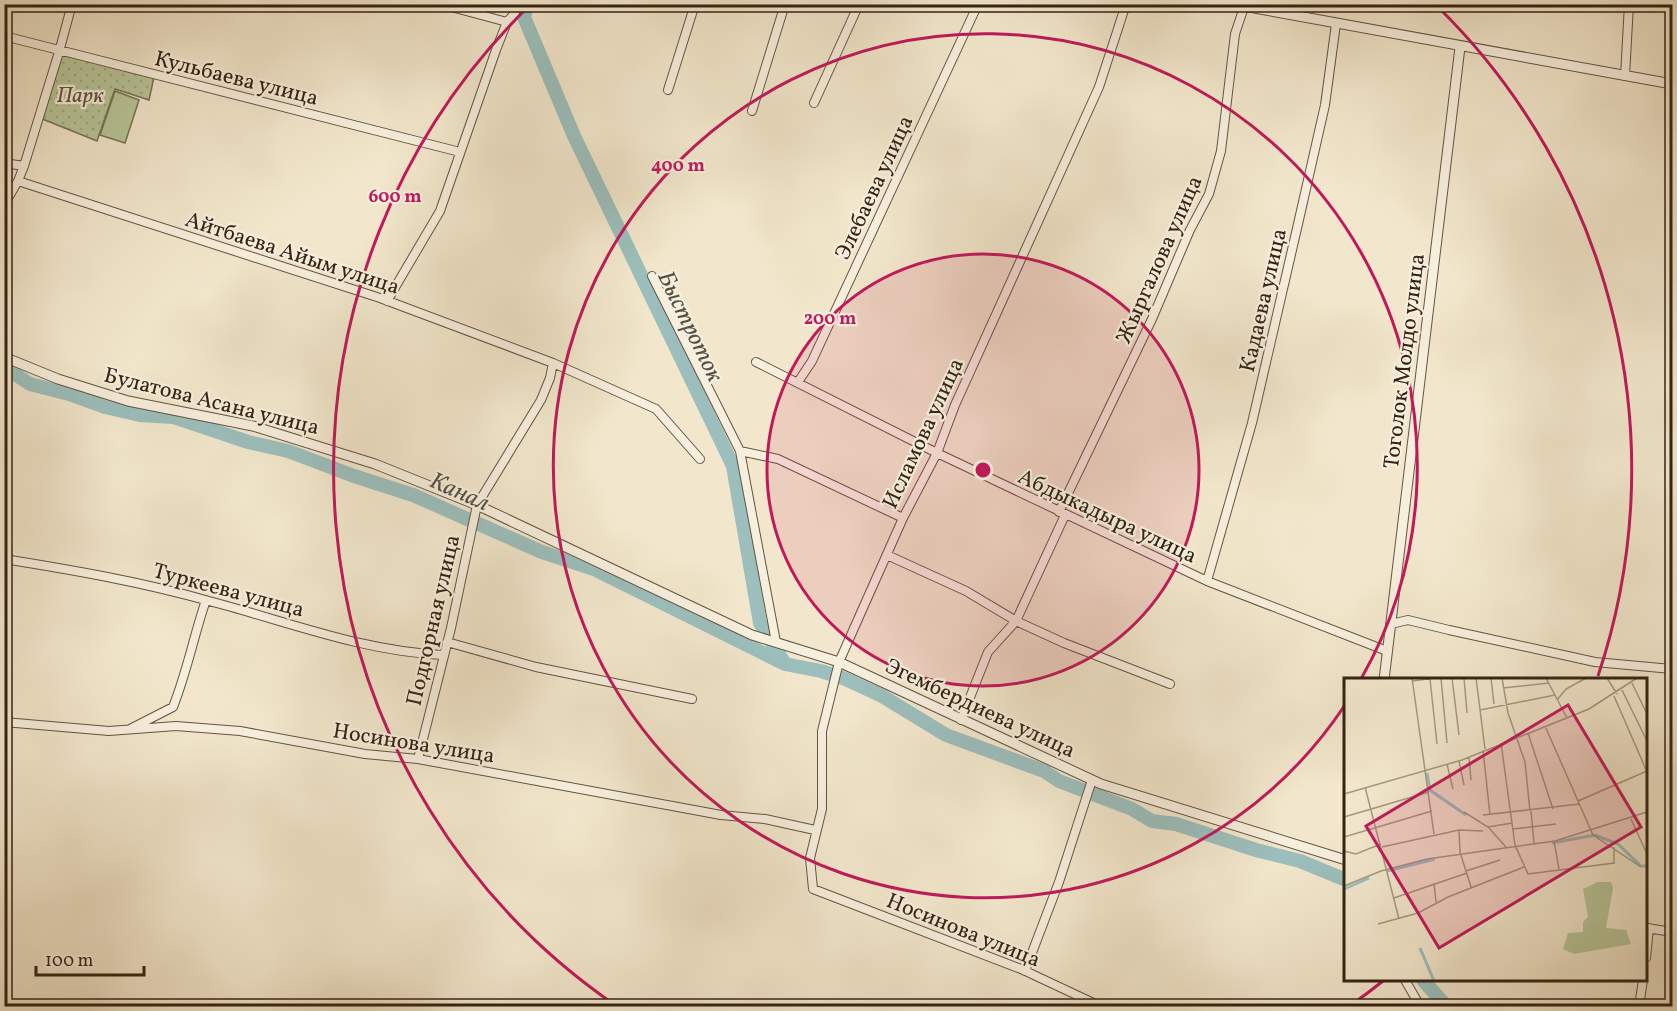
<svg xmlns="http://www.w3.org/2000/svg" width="1677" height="1011" viewBox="0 0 1677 1011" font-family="Vollkorn,serif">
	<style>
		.park { fill: url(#park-dots); stroke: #767456; stroke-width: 1.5 }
		.pitch { fill: #b8c69a; stroke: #767456; stroke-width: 1.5 }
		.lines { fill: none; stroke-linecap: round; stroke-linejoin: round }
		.river { stroke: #9cbfbd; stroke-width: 14 }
		.minor-casing { stroke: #645441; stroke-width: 10 }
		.tertiary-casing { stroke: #645441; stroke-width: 11 }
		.minor { stroke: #f7efde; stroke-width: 8 }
		.tertiary { stroke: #f7efde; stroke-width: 9 }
		.ring { fill: none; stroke: #c2185b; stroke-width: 3 }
		.labels { text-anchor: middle; stroke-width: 4.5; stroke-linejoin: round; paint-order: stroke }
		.street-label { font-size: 22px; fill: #342313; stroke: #f7efde }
		.park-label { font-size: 22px; font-style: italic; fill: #5c543c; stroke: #f7efde }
		.water-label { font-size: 24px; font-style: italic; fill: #535246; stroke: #f7efde }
		.inset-river { fill: none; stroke: #9cbfbd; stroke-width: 3 }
		.inset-road { fill: none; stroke: #a69982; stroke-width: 1.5 }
		.view { fill: #c2185b; fill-opacity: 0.15; stroke: #c2185b; stroke-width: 3 }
		.inset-edge { fill: none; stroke: #342313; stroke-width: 3 }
		.centre { fill: #c2185b; stroke: #f7efde; stroke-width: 3 }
		.ring-label { font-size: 18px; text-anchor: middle; font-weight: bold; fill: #c2185b; stroke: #f7efde; stroke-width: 4.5; stroke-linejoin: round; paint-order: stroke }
	</style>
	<defs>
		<pattern id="park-dots" width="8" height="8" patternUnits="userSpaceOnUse" patternTransform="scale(1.5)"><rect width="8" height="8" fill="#b8c69a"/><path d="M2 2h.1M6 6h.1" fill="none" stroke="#9faa84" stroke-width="1.8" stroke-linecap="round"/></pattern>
	</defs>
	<rect width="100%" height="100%" fill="#f2e7cc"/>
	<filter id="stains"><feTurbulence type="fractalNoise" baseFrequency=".00333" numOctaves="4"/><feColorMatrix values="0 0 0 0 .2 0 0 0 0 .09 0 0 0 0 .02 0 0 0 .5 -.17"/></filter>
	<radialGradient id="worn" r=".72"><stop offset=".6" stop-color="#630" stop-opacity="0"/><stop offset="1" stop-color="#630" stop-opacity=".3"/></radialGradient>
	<path class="park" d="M61,54L154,77L149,100L115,89L97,141L40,118Z"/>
	<path class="pitch" d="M115,91L139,100L125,143L100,135Z"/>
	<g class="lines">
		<path class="river" d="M528,4L524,17L574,136L733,466L760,623L785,664
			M4,367L30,384L69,394L105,407L140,415L174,417L248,442L288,451L354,476L413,495L542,552L594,569L785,664L821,671L843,678L882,696L946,735L1044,771L1059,781L1132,809L1152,821L1176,824L1256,850L1300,861L1346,880
			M1423,980L1446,1006"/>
		<g class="minor-casing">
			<path id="minor" d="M440,4L507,22
				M4,36L460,152
				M1625,76L1629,4
				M668,90L695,4
				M814,103L859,4
				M752,111L785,4
				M4,163L24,166
				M18,181L380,298L553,363L656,409L700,459
				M4,205L18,181L24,166L59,52L72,4
				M652,276L740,451L776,642
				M387,301L440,211L496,50L507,22L515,13L517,4
				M756,362L937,453L1207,581L1387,651
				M798,382L812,361L978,4
				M740,451L778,459L903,518
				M1059,512L1152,319L1190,230L1209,194L1221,151L1235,34L1245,4
				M887,555L966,591L1016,621L1064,643L1170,684
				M4,559C73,570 142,582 209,601C286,621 364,652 444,655
				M1207,581L1252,423L1298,224L1325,105L1336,24
				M1391,624L1408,620L1449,630L1595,662L1672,669
				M447,642L536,667L692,699
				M961,720L988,652L1016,621L1065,515
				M4,722L109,731L176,726L240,731L365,754L418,759L721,815L765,819L815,830
				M130,729L173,707C187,672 194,635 206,600
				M418,759L451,628L477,505L541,400L550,378L553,363
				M1647,928L1672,932
				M1646,958L1649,928
				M1025,971L1059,882L1092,780
				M1405,980L1420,1006
				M1100,1006L1021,969L813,889L810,858L822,809V731L839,662L903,518L937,453L955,405L1099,87L1126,4
				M1639,1006L1643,980"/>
		</g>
		<g class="tertiary-casing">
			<path id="tertiary" d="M1232,4L1672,84
				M4,357L58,379L128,401L253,426L375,464L477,505L752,635L839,662L1101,784L1346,860
				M1384,680L1460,47"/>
		</g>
		<use href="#minor" class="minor"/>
		<use href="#tertiary" class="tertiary"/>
	</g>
	<circle cx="983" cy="470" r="216" fill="#c2185b" fill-opacity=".12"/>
	<g class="ring">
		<circle cx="983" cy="470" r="216"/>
		<path d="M1345 705A432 432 0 1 1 1361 679"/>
		<path d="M1383 981A649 649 0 0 1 1351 1005M615 1005A649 649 0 0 1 528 7M1438 7A649 649 0 0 1 1598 676"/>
	</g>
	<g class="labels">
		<g class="street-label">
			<text transform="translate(237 77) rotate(14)" y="8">Кульбаева улица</text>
			<text transform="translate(873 187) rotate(-65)" y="8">Элебаева улица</text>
			<text transform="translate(293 252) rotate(18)" y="8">Айтбаева Айым улица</text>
			<text transform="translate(1158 259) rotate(-66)" y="8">Жыргалова улица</text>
			<text transform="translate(1262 300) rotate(-77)" y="8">Кадаева улица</text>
			<text transform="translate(1403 361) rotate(-83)" y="8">Тоголок Молдо улица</text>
			<text transform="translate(212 400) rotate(14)" y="8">Булатова Асана улица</text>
			<text transform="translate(922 433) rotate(-65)" y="8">Исламова улица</text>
			<text transform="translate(1108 515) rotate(25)" y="8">Абдыкадыра улица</text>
			<text transform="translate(229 589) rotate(15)" y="8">Туркеева улица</text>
			<text transform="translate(432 620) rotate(-77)" y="8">Подгорная улица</text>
			<text transform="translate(981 707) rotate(25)" y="8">Эгембердиева улица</text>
			<text transform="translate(414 742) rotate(9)" y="8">Носинова улица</text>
			<text transform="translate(964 929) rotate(22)" y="8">Носинова улица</text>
		</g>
		<g class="park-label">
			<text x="80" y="102">Парк</text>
		</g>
		<g class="water-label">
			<text transform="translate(691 326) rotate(64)" y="8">Быстроток</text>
			<text transform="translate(460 491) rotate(24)" y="8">Канал</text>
		</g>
	</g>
	<g transform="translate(1344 678)">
		<rect width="303" height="303" fill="#f2e7cc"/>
		<path d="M254,204H267L269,210L262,250L282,252L287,266L230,276L219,271L224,255L239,254V244L244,239L239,211Z" fill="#b8c69a"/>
		<path class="inset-river" d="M83,95L86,112L122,137M208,165L251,157L274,166L297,188H303M43,193L91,181M0,211L25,200M76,270L90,303"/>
		<path class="inset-road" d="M68,0L90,156M97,0L103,65M108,0L115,57M120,0L123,35M132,0L141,71M147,0L150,26M158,0L164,35L181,84L186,133M202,0L223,40M263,0L273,16M86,1L93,66M68,3L91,0M288,5L303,36M159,10L205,5M278,12L303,63M270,18L303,94M213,22L222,11L242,0M136,32L211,17M201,48L249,157L297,189M184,55L209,131M157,65L171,167L184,196L270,185V169M139,72L146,137M125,79L127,102M115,83L120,107M103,86L109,111M21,109L55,241M0,116L118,82L245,31L293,0M234,123L303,93M187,133L190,165M120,134L144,149L162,169M139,137L236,126M0,139L85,114M287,141L303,176M144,149L168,145M169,151L212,146M115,152L116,174L127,209M0,159L88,133M210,163L215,191M38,169L115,152L139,153M0,173L12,176L37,166M122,193L156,182M90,205L92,224M0,208L37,193L83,181L211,163L303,134M50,220L123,195M34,246L74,235L104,219L180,189"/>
		<path class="view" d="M224,27L297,149L95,270L22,148Z"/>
		<rect width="303" height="303" class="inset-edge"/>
	</g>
	<circle cx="983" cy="470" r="9" class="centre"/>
	<g class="ring-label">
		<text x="678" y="171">400 m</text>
		<text x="395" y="202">600 m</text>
		<text x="830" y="324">200 m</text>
	</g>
	<rect width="1677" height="1011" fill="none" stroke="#f2e7cc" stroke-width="24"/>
	<rect x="6" y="6" width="1665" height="999" fill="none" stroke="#342313" stroke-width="3"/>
	<rect x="12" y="12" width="1653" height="987" fill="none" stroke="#342313" stroke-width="1.5"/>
	<path d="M36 966v9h108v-9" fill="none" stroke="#342313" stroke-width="3"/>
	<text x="45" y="966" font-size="18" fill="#342313" stroke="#f7efde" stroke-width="4.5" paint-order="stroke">100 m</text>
	<rect width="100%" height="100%" filter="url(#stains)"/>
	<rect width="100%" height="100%" fill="url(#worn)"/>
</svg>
